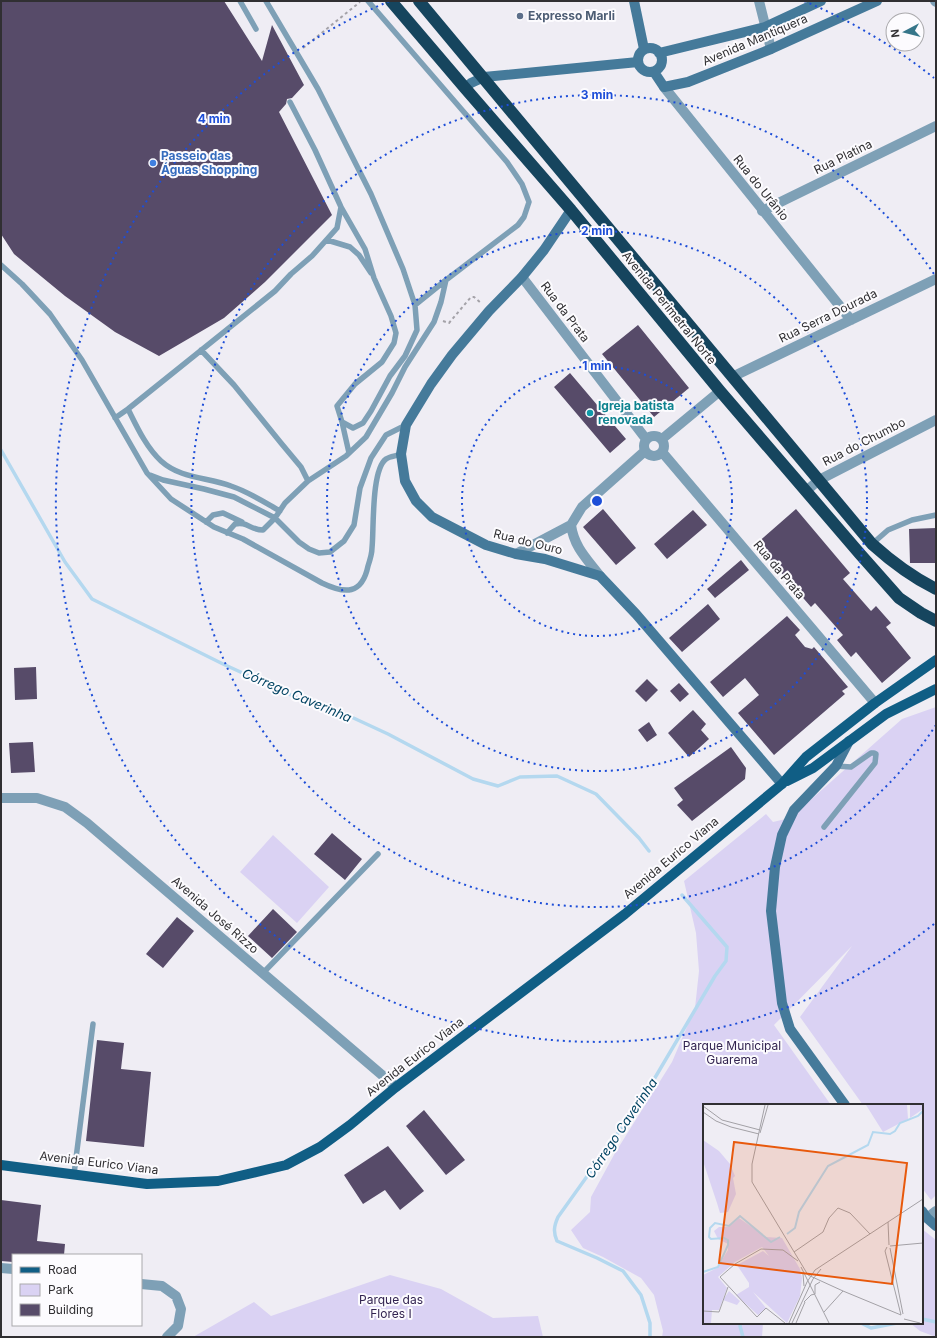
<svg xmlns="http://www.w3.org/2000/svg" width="937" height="1338" viewBox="0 0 937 1338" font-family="Inter,sans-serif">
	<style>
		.green { fill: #dad2f3 }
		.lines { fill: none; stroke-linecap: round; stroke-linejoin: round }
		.stream { stroke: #b4d8ef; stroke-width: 3.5 }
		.building { fill: #574b69 }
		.path { stroke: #a4a2a8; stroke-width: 2; stroke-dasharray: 3 3; stroke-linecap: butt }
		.lane { stroke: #7ea0b6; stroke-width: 5.5 }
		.street { stroke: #7ea0b6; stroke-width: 10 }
		.secondary { stroke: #457a9a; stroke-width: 10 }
		.primary { stroke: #105e85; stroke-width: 10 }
		.highway { stroke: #16455e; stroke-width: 12 }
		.ring { fill: none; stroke: #1d4ed8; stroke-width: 2; stroke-dasharray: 2 4 }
		.service-dot { fill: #5c6f8a; stroke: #fcfbfe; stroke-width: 1.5 }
		.shop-dot { fill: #3f7fe0; stroke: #fcfbfe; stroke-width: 1.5 }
		.culture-dot { fill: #0f9aa8; stroke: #fcfbfe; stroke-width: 1.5 }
		.labels { text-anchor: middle; stroke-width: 4; stroke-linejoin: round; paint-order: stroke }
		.service-label { font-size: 12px; font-weight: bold; fill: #4e5e75; stroke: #fcfbfe; text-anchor: start }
		.street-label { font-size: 12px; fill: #302f32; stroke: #fcfbfe }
		.shop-label { font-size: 12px; font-weight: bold; fill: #366cbe; stroke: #fcfbfe; text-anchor: start }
		.culture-label { font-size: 12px; font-weight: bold; fill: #0d838f; stroke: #fcfbfe; text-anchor: start }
		.park-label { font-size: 12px; fill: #322350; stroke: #fcfbfe }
		.water-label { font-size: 13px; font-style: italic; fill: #004362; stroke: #fcfbfe }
		.inset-river { fill: none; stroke: #b4d8ef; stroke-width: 2 }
		.inset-road { fill: none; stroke: #a3a1a6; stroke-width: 1 }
		.view { fill: #e8590c; fill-opacity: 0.15; stroke: #e8590c; stroke-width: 2 }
		.inset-edge { fill: none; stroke: #302f32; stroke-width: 2 }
		.centre { fill: #1d4ed8; stroke: #fcfbfe; stroke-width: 2 }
		.ring-label { font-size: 12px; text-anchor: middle; font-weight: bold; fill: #1d4ed8; stroke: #fcfbfe; stroke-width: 4; stroke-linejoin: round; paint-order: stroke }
	</style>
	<rect width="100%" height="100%" fill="#efedf4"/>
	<path class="green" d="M936,707V1195L931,1200L922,1188V1105H863L800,1017L852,946L774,1025L831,1105H704V1323H763L762,1337H662L663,1331L654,1295L641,1278L603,1257L583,1248L571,1230L590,1212L591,1197L615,1153L672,1062L695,1008L699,971L696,933L684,881L766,814L773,822L790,818L902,719Z
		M273,835L329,887L297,923L240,872Z
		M922,1229L936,1240V1337L920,1331L910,1323H922Z
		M390,1275L441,1289L493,1318L538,1316L543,1337H193L254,1302L271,1316Z"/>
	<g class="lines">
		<path class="stream" d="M1,450L65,562L92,599L223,664L304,701L347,715L388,734L473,779L498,786L520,777L557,776L596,794L639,838L649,851
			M922,1319L936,1322
			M741,1323L740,1326L743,1337
			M861,1323L871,1328L897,1323
			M650,1337V1323L641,1295L623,1271L597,1258L557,1241C553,1232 554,1226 558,1217L643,1098L715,976L726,961L727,947L682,895"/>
	</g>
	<path class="building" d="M1,1H224L262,61L272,25L304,85L292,98L287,99L286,104L279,112L332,215L265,282L224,318L159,356L115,332L65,296L14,254L1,234Z
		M638,325L689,388L654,417L602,354Z
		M570,373L626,439L610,453L554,387Z
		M603,509L636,548L616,565L583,527Z
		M796,509L850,573L843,579L871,611L876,606L891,623L886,627L911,658L882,683L856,652L851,657L837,640L843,635L815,603L811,607L756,544Z
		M693,510L707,525L667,559L654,544Z
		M936,528V563H910L909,529Z
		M741,560L749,570L715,598L707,589Z
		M708,604L720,619L682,652L669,638Z
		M787,616L800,630L795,635L805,647L812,649L814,647L848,687L842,691L845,694L774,755L738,713L759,695L745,678L723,697L710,682Z
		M36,667L37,699L15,700L14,668Z
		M647,679L658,690L646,702L635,691Z
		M679,683L689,694L680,702L670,691Z
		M693,710L706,724L701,730L709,739L689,757L668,733Z
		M649,722L657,735L647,742L638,730Z
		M33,742L35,772L11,773L9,743Z
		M731,747L746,768L745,779L692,821L677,805L683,800L674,788Z
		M332,833L362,859L345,880L314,854Z
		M273,909L297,932L272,958L248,936Z
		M177,917L194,931L163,968L146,954Z
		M97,1040L124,1043L121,1069L151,1072L144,1147L86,1141Z
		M424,1110L465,1160L446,1175L406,1126Z
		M388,1146L424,1191L400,1210L385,1190L363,1204L344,1175Z
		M1,1200L41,1205L37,1241L65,1244L64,1255H13V1262L1,1261Z"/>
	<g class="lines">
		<path class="path" d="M303,48L360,2
			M443,321L449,323L471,297H474L481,303"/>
		<path class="lane" d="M240,1L256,29
			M266,1L318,89L371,194L403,269L415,305L417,330L405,356L390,376L371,411L363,423L353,428L342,422L337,406L355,384L382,362L394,343L396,333L391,316L374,278L365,249L341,207L315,150L290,102
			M327,240L350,247L359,255L371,273
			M1,265L22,284L50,314L82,360L147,473L171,499L214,527L243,539L322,583C345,594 362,595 368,566C370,560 372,554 372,548C374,530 371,470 386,459C390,456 397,456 401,454
			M415,305L446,280
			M201,350L234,385L281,443L301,467L308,481
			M128,409C137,427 146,447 161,461C181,479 207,477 231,486C249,492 264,502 280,511
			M115,418L128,409L275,291L291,274L312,256L337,228L341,207
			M342,422L349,453
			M150,475L163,480L204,489L234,497L275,518L299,542L309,549L319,553L330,552L344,541L354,525L360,488L371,458L386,435L406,425
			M206,522L213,515L223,513L242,522
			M227,533L235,524C247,521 250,530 263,530L275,518L285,503L308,481L346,456L366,437L392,393L405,367L434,322L441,302L446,280L518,225L524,217L529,202L522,184L507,162L368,1
			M872,544L888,530L912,520L936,515
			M824,827L875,763L876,754L874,753H871L851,767L836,766
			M263,973L378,854
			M74,1174L93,1024"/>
		<path class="street" d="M759,1L771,49
			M935,1L936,2
			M664,87L851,320
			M762,211L936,126
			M522,277L646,439
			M732,377L936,279
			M644 446a10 10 0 1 1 20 0a10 10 0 1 1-20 0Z
			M662,439L720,391
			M662,452L875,703
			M806,491L819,480L936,420
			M516,554L571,525
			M600,576C587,559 574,547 571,525L582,507L645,451
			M1,798H37L65,807L87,823L396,1087
			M927,1218L936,1211
			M1,1268L13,1269
			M141,1284L162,1286L176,1296L181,1309L178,1326L167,1337"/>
		<path class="secondary" d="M634,1L644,49
			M638 60a12 12 0 1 1 24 0a12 12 0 1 1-24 0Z
			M659,53L765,27L821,1
			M654,72L664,87L688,82L771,49L877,1
			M465,88L471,83L484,77L638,62
			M571,210L544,250L522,277L489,311L452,355L431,384L406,425L401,454L405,481L416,501L432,517L486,545L516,554L545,559L600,576L636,614L782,784
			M845,1105L790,1029L782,1003L771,911L775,867L782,835L794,810L836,766L849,741
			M922,1211L927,1218L936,1226"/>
		<path class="primary" d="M787,781L813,768L886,714L936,689
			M1,1165L147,1184L218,1181L286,1165L320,1147L350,1125L396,1087L625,914L782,784L806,757L875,703L936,660"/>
		<path class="highway" d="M391,1L465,88L571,210L720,391L860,554L899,598L921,613L936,621
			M419,1L872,544C892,562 912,577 936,589"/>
	</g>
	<g class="ring">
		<circle cx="597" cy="501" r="135"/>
		<circle cx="597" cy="501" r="270"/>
		<path d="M936 725A406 406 0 1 1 936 277"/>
		<path d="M934 924A541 541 0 1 1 390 1M804 1A541 541 0 0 1 934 78"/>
	</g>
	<circle class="service-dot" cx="520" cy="16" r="4"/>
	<circle class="shop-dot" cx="153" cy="163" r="4"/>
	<circle class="culture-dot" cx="590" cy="413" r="4"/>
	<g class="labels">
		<g class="service-label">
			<text x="528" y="20">Expresso Marli</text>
		</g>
		<g class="street-label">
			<text transform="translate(755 40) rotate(-23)" y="4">Avenida Mantiquera</text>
			<text transform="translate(843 157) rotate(-26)" y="4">Rua Platina</text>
			<text transform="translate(761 188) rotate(51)" y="4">Rua do Urânio</text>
			<text transform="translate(669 308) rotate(51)" y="4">Avenida Perimetral Norte</text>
			<text transform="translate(565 312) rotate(53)" y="4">Rua da Prata</text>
			<text transform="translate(828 316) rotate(-26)" y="4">Rua Serra Dourada</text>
			<text transform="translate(864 442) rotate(-27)" y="4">Rua do Chumbo</text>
			<text transform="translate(528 542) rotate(14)" y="4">Rua do Ouro</text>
			<text transform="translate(779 570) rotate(50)" y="4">Rua da Prata</text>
			<text transform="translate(671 858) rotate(-40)" y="4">Avenida Eurico Viana</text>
			<text transform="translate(215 915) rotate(41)" y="4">Avenida José Rizzo</text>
			<text transform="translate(415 1057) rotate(-38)" y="4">Avenida Eurico Viana</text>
			<text transform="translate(99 1163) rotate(7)" y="4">Avenida Eurico Viana</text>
		</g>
		<g class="shop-label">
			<text x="161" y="160">Passeio das<tspan x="161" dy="14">Águas Shopping</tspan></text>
		</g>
		<g class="culture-label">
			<text x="598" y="410">Igreja batista<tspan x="598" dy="14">renovada</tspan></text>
		</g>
		<g class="park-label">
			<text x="732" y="1050">Parque Municipal<tspan x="732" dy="14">Guarema</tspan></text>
			<text x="391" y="1304">Parque das<tspan x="391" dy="14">Flores I</tspan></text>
		</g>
		<g class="water-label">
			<text transform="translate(297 695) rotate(23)" y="5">Córrego Caverinha</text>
			<text transform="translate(621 1128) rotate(-56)" y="5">Córrego Caverinha</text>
		</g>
	</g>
	<g transform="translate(703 1104)">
		<rect width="220" height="220" fill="#efedf4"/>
		<path d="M163,1H204L205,15L180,28ZM207,1H220V5L207,14ZM0,36L16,47L27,60L32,72L30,74L33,90L25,108L17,109L14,99L0,57ZM36,114L63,133L79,134L97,165L99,174L97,192L84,219L50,188L63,204L55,211L33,191L46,183V179L34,161L60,147L66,152L59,143L32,158L15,173L24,184L16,206H9L8,219H0V171L14,164L25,146V140L15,135L11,127L16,123H26ZM26,187L37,197L34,201L20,196Z" fill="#dad2f3"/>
		<path class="inset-river" d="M84,130L92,124L96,108L125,62L165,41L170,28L187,30L192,27L197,19L215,12L220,7M0,168L15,163L25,141V136L21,134L8,135L6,133L7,124L12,119L26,122L37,112L68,138L77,133"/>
		<path class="inset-road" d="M62,1L49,60V78L105,171L140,187L121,208M0,2L19,16L57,26M0,8L13,17L28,23L56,30M57,29L65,1M185,118L186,141M187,142L220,139M184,143L182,147L198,211M187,144L200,210M91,148L120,128L126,114L135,104L147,109L167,130M98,163L126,219M100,170L101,182M140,187L198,211M112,190V181L117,178M101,198L108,191L112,190M0,207L16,208L25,183M201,215L217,219M82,219L63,204L54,213L17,173L32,160L58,145L80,146L95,157M86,219L104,178L112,166L220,95M89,219L110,175L118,165M93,219L102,198"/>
		<path class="view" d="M31,38L204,59L189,180L16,159Z"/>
		<rect width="220" height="220" class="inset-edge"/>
	</g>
	<circle cx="597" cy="501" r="6" class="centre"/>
	<g class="ring-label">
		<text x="597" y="99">3 min</text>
		<text x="214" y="123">4 min</text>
		<text x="597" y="235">2 min</text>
		<text x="597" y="370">1 min</text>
	</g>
	<rect width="937" height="1338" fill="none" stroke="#302f32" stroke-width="4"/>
	<rect x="12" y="1254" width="130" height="72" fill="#fcfbfe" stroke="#aaa9ac"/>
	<rect x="20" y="1267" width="20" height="6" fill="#105e85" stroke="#aaa9ac"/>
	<text x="48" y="1274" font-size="12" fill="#302f32">Road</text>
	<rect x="20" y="1284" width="20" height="12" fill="#dad2f3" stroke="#aaa9ac"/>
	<text x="48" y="1294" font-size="12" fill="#302f32">Park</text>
	<rect x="20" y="1304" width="20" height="12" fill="#574b69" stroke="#aaa9ac"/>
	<text x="48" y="1314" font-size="12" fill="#302f32">Building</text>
	<g transform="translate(905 32) rotate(263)"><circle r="19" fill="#fcfbfe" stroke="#aaa9ac"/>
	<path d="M0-3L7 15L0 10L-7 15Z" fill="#36768a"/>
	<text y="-6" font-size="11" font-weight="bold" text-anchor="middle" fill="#302f32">N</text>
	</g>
</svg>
